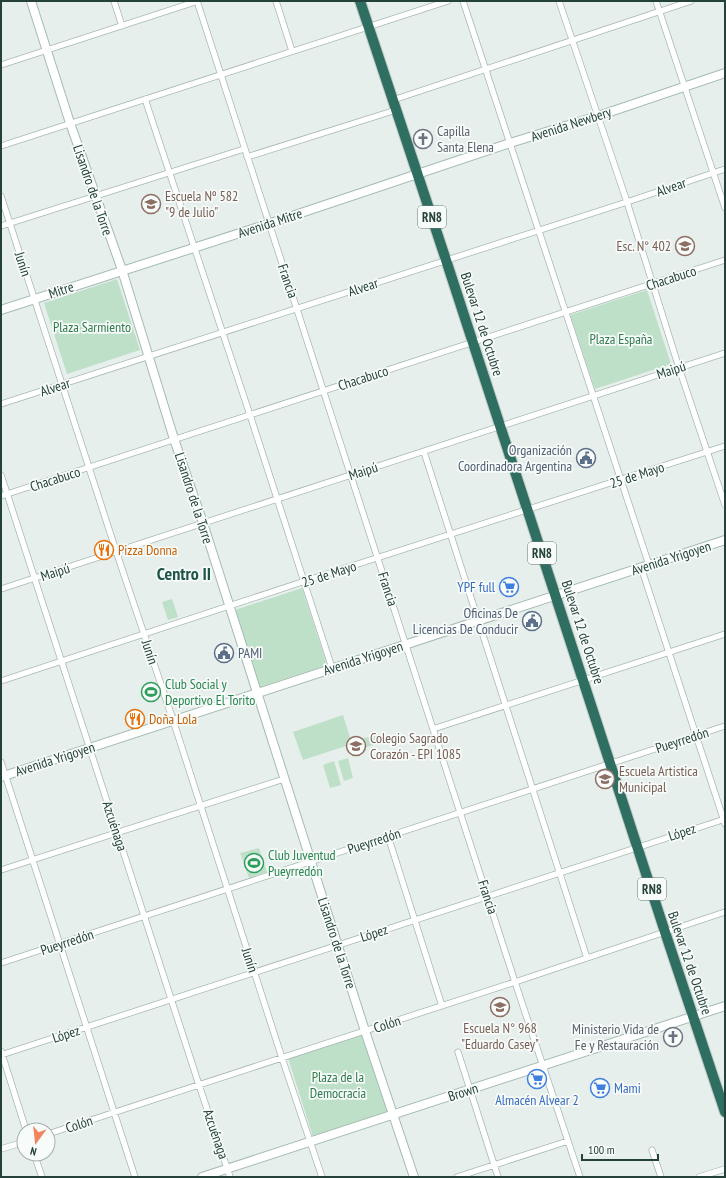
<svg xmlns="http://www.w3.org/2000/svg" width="726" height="1178" viewBox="0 0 726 1178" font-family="'PT Sans Narrow',sans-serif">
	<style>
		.green { fill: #bfe0c8 }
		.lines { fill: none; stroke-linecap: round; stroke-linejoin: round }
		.street-casing { stroke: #a8b8b2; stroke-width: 7 }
		.secondary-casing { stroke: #a4bbb3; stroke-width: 10 }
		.highway-casing { stroke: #c2cac8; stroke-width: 12 }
		.street { stroke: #fff; stroke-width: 5.5 }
		.secondary { stroke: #fff; stroke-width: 8 }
		.highway { stroke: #2f6f62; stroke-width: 10 }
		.labels { text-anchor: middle; stroke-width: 3.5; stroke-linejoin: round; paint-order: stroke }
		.shield { fill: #f7fbf9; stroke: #637a73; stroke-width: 1 }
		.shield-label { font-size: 13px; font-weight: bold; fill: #24423a }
		.street-label { font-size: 14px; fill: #24423a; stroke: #f7fbf9 }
		.worship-label { font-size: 14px; fill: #5b616d; stroke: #f7fbf9; text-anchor: start }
		.education-label { font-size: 14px; fill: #785e54; stroke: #f7fbf9; text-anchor: start }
		.park-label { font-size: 14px; fill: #2d7a4b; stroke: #f7fbf9 }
		.service-label { font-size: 14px; fill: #4e5e75; stroke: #f7fbf9; text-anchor: end }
		.food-label { font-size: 14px; fill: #c56008; stroke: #f7fbf9; text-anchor: start }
		.shop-label { font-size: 14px; fill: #366cbe; stroke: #f7fbf9; text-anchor: end }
		.leisure-label { font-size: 14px; fill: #27864d; stroke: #f7fbf9; text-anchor: start }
		.district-label { font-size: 18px; font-weight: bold; fill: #1f5548; stroke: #f7fbf9 }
	</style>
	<rect width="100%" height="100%" fill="#e6efeb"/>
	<path class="green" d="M117,279L140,350L67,374L44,303Z
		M647,290L671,364L595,389L570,315Z
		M302,588L327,665L260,687L235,610Z
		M172,599L178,617L168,620L162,602Z
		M343,715L352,744L303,760L293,732Z
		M380,734L382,742L364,748L361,739Z
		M348,758L353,778L344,781L338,761Z
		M334,761L341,785L330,788L323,765Z
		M259,848L267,872L249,878L240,853Z
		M364,1034L389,1113L313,1137L288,1058Z"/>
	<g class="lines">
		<g class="street-casing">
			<path id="street" d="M114,1L122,26
				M197,1L515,982L580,1177
				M276,1L292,51
				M463,1L649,565
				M559,1L627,202L679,368L725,505
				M656,1L725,208
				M1,65L198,1
				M145,99L250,415L332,668
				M393,100L691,1
				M1,146L448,1
				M247,157L396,110
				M1,196L116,551L173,720L282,1058L322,1177
				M1,226L244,149
				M1,404L627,202L725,169
				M424,452L587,958
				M1,475L199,1085L230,1177
				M1,496L725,260
				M641,567L725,824
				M1,589L725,353
				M1,681L305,581L725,446
				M433,729L725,634
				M1,762L135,1177
				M388,836L442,1006
				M1,870L284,779
				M1,963L725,726
				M1,1051L26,1130
				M458,1052L498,1177
				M1,1055L725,819
				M48,1134L515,982L725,912
				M1,1149L24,1142
				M652,1150L661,1177
				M34,1154L42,1177
				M457,1177L568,1141
				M699,1177L725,1169"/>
		</g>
		<g class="secondary-casing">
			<path id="secondary" d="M31,1L70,123L122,270L174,439L203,523L365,1031L414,1177
				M1,310L268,224L510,143L598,116L725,73
				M1,777L725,540
				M202,1177L725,1006"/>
		</g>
		<g class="highway-casing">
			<path id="highway" d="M360,1L446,260L665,932L725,1112"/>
		</g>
		<use href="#street" class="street"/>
		<use href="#secondary" class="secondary"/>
		<use href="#highway" class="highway"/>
	</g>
	<defs>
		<g id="church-ring" transform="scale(1)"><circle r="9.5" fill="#f7fbf9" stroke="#6b7280" stroke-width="1.5"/><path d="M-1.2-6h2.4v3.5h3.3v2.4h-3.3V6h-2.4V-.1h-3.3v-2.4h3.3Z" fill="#6b7280"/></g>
		<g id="school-ring" transform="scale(1)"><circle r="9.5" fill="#f7fbf9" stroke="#8d6e63" stroke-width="1.5"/><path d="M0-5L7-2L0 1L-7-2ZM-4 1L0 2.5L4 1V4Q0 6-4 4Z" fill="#8d6e63"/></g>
		<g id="civic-ring" transform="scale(1)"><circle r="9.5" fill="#f7fbf9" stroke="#5c6f8a" stroke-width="1.5"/><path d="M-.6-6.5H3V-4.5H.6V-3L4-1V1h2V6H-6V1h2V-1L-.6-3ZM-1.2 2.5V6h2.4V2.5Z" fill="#5c6f8a"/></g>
		<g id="restaurant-ring" transform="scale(1)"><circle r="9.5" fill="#f7fbf9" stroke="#e8710a" stroke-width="1.5"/><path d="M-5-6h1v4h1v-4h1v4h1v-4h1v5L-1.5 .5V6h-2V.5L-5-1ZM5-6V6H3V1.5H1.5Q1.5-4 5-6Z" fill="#e8710a"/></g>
		<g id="supermarket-ring" transform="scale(1)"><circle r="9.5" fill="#f7fbf9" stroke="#3f7fe0" stroke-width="1.5"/><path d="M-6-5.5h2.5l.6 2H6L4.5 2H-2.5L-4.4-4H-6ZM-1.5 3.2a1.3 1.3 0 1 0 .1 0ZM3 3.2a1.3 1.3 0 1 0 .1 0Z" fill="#3f7fe0"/></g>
		<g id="stadium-ring" transform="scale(1)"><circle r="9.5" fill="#f7fbf9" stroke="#2e9e5b" stroke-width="1.5"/><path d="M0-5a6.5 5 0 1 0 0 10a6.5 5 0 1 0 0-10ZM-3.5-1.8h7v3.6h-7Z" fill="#2e9e5b"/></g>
	</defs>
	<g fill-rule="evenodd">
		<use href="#church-ring" x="423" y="139"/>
		<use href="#school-ring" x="151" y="204"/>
		<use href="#school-ring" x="685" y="246"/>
		<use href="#civic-ring" x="586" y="458"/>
		<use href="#restaurant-ring" x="104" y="550"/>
		<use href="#supermarket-ring" x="509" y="587"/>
		<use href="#civic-ring" x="532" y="621"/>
		<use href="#civic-ring" x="224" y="653"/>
		<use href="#stadium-ring" x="151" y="692"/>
		<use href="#restaurant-ring" x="135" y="719"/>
		<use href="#school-ring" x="356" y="746"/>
		<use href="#school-ring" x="605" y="779"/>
		<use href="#stadium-ring" x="254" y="863"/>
		<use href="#school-ring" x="500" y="1007"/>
		<use href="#church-ring" x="673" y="1037"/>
		<use href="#supermarket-ring" x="537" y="1079"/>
		<use href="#supermarket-ring" x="600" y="1088"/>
	</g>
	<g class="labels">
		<g class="shield">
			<rect x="418" y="206" width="28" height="22" rx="3"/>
			<rect x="528" y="542" width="28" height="22" rx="3"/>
			<rect x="638" y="878" width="28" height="22" rx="3"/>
		</g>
		<g class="shield-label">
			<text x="432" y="222">RN8</text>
			<text x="542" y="558">RN8</text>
			<text x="652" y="894">RN8</text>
		</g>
		<g class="street-label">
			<text transform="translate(571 124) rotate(-18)" y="5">Avenida Newbery</text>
			<text transform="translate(671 187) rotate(-19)" y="5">Alvear</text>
			<text transform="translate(93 190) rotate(71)" y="5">Lisandro de la Torre</text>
			<text transform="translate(270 223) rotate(-18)" y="5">Avenida Mitre</text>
			<text transform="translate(23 264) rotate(72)" y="5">Junín</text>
			<text transform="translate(671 278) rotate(-18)" y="5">Chacabuco</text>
			<text transform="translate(288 281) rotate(71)" y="5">Francia</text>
			<text transform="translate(363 287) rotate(-18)" y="5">Alvear</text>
			<text transform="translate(61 290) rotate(-18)" y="5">Mitre</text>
			<text transform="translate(482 324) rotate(72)" y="5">Bulevar 12 de Octubre</text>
			<text transform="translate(671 370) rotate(-18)" y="5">Maipú</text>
			<text transform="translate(363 378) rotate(-18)" y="5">Chacabuco</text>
			<text transform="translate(55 387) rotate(-18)" y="5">Alvear</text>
			<text transform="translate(363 471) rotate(-18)" y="5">Maipú</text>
			<text transform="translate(637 475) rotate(-18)" y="5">25 de Mayo</text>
			<text transform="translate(55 479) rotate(-18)" y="5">Chacabuco</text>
			<text transform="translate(194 498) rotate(72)" y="5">Lisandro de la Torre</text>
			<text transform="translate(671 558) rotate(-18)" y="5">Avenida Yrigoyen</text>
			<text transform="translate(55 572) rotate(-18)" y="5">Maipú</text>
			<text transform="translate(329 574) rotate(-18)" y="5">25 de Mayo</text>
			<text transform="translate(388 589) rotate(72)" y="5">Francia</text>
			<text transform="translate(583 632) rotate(72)" y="5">Bulevar 12 de Octubre</text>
			<text transform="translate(150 652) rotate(72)" y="5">Junín</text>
			<text transform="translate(363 658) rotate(-18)" y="5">Avenida Yrigoyen</text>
			<text transform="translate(682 740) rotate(-18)" y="5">Pueyrredón</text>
			<text transform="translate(55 759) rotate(-18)" y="5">Avenida Yrigoyen</text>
			<text transform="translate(115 826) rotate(72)" y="5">Azcuénaga</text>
			<text transform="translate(682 832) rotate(-18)" y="5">López</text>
			<text transform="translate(374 841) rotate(-18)" y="5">Pueyrredón</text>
			<text transform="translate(488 897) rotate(72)" y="5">Francia</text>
			<text transform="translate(374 933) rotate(-18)" y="5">López</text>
			<text transform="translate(67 942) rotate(-18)" y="5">Pueyrredón</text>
			<text transform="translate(337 943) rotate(72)" y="5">Lisandro de la Torre</text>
			<text transform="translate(250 960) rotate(72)" y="5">Junín</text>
			<text transform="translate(690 963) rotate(71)" y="5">Bulevar 12 de Octubre</text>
			<text transform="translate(387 1024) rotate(-18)" y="5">Colón</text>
			<text transform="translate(66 1034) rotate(-18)" y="5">López</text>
			<text transform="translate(463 1092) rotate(-18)" y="5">Brown</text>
			<text transform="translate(79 1124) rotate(-18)" y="5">Colón</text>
			<text transform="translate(216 1134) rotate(71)" y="5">Azcuénaga</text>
		</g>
		<g class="worship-label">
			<text x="437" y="136">Capilla<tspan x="437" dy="16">Santa Elena</tspan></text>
			<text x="659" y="1034" text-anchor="end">Ministerio Vida de<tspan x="659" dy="16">Fe y Restauración</tspan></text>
		</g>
		<g class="education-label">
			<text x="165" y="201">Escuela Nº 582<tspan x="165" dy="16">"9 de Julio"</tspan></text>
			<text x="671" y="251" text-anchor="end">Esc. N° 402</text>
			<text x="370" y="743">Colegio Sagrado<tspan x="370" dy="16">Corazón - EPI 1085</tspan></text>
			<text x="619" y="776">Escuela Artistica<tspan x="619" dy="16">Municipal</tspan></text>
			<text x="500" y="1033" text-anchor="middle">Escuela N° 968<tspan x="500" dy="16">"Eduardo Casey"</tspan></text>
		</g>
		<g class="park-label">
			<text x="92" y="332">Plaza Sarmiento</text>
			<text x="621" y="344">Plaza España</text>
			<text x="338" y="1082">Plaza de la<tspan x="338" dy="16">Democracia</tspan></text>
		</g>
		<g class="service-label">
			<text x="572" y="455">Organización<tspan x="572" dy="16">Coordinadora Argentina</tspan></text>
			<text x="518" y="618">Oficinas De<tspan x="518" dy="16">Licencias De Conducir</tspan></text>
			<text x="238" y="658" text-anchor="start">PAMI</text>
		</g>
		<g class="food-label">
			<text x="118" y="555">Pizza Donna</text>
			<text x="149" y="724">Doña Lola</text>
		</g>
		<g class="shop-label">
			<text x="495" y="592">YPF full</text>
			<text x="614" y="1093" text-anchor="start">Mami</text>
			<text x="537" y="1105" text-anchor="middle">Almacén Alvear 2</text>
		</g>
		<g class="leisure-label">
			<text x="165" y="689">Club Social y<tspan x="165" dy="16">Deportivo El Torito</tspan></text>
			<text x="268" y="860">Club Juventud<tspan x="268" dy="16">Pueyrredón</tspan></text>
		</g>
		<g class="district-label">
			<text x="184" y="580">Centro II</text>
		</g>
	</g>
	<rect width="726" height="1178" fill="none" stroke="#24423a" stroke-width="4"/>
	<g transform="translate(36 1142) rotate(195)"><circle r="19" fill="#f7fbf9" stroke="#a3b1ad"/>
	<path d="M0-3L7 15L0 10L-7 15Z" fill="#f4845f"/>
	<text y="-6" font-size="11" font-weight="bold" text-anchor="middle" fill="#24423a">N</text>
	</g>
	<path d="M582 1154v6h76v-6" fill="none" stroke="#24423a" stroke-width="2"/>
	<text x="588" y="1154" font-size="12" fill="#24423a" stroke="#f7fbf9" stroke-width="3" paint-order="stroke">100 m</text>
</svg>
